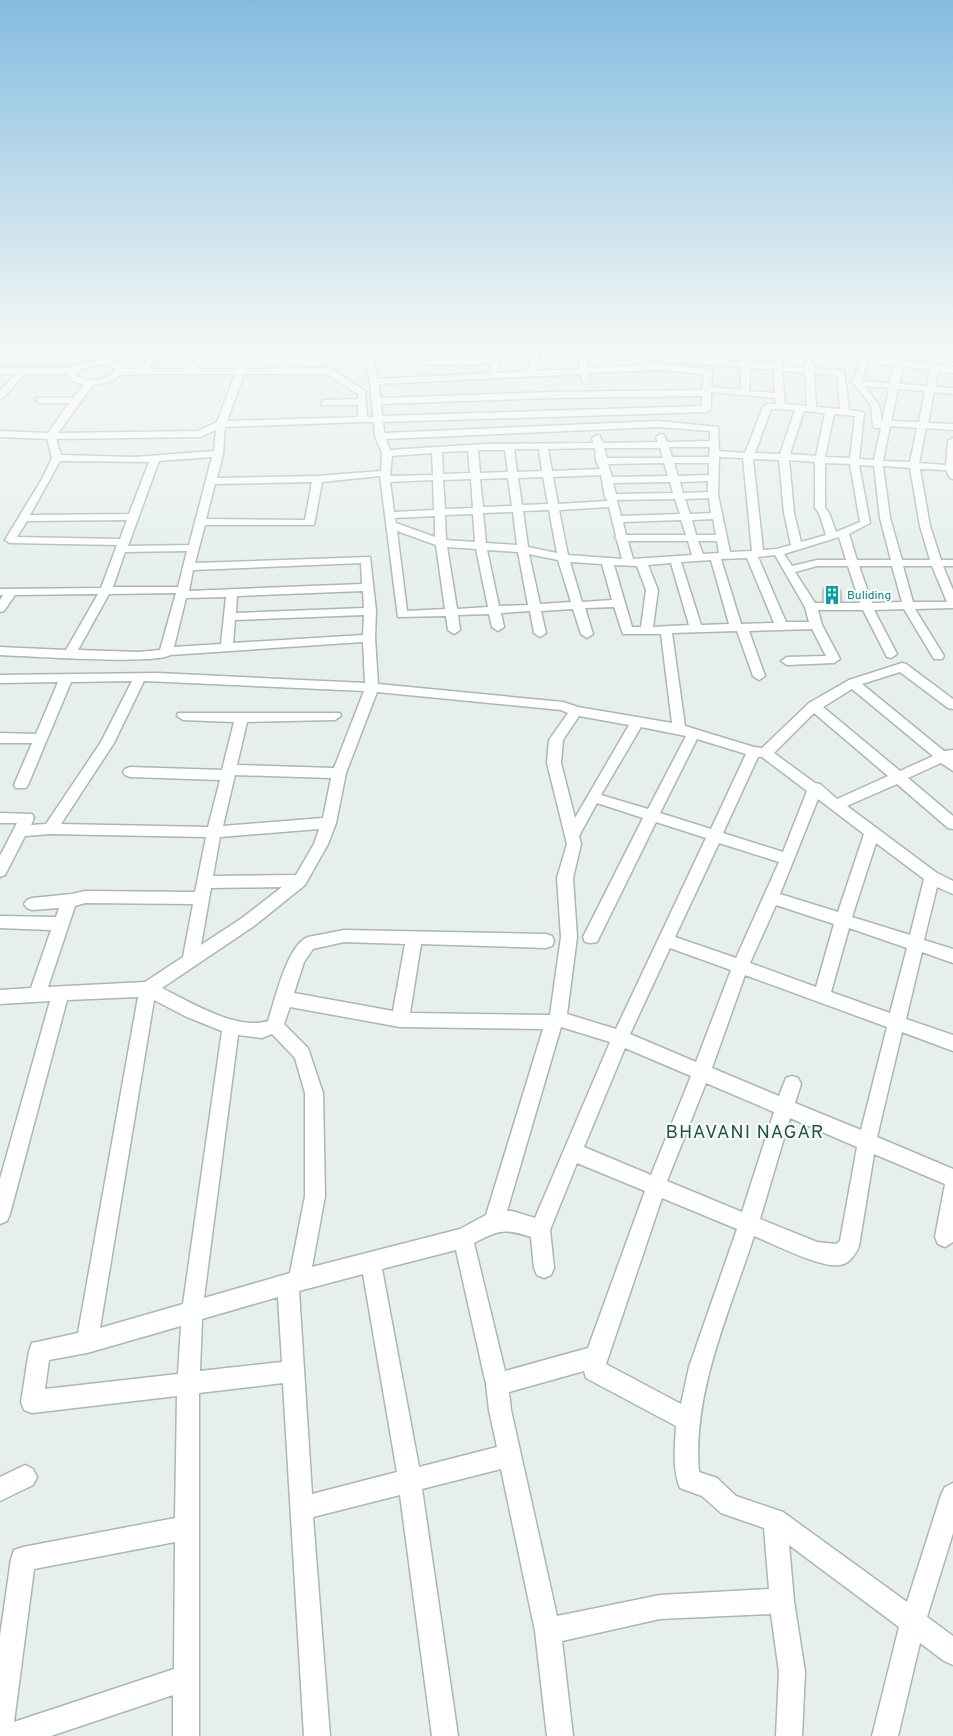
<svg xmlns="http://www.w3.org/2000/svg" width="953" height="1736" viewBox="0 0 953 1736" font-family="Overpass,sans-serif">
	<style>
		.building { fill: #bbcac4; stroke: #b8c9c2 }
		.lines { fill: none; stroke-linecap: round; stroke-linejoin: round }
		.street-casing { stroke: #a8b8b2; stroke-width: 3 }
		.street { fill: #fff; fill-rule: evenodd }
		.labels { text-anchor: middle; stroke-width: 4.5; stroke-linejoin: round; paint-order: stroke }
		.far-culture-label { font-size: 12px; fill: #0d838f; stroke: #f7fbf9; text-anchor: start }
		.near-neighbourhood-label { font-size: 19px; letter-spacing: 1px; fill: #1f5548; stroke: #f7fbf9 }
	</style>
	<rect width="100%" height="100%" fill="#e6efeb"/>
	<path class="building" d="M823,588L841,590L842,601H822Z"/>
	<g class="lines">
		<g class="street-casing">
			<path id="street" d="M62,345L56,350H0V346Z
				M109,345H117L109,361L121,365L123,369H140L159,345H167L149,369H189L201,345H209L197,369H237L249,345H257L246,369L329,368L365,391L367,417H373L370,382L364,354L333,355H330V351L363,349L362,345H401L371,350L378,379L493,373L490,371L491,364L424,365L420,363L424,361L492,359L494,345H502L498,371L496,373L527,371L534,345H584L588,368L659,364L708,369L712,372L711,387L741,390V367L634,358L630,356L634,354L741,362L742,345H750V363L774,365L773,345H796L870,357L865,345H873L879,358L953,367V373L938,371L935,387L953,388V394L934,392L928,423L953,424V430L926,428L919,463L946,465L948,441L953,438V479L950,478L946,470L920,469L930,526L941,560H953V566H943L953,590V608L915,609L944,656L942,659H934L904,609L874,610L897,654L891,658L887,657L863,610H818L822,625L840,659L834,663L787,665L781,661L787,657L826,656L812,629L749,631L765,676L759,680L753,676L737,631L672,633L685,726L754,747L762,748L809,703L849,680L902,663L906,664L953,699V709L948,708L900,672L862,684L944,751L953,750V771L941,763L908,778L953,816V829L948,828L897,784L847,806L937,873L953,881V894L937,887L924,940L953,949V963L922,952L906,1019L953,1035V1051L902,1032L877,1137L953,1169V1242L945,1247L938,1244L935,1237L945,1184L874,1154L859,1246C856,1254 849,1264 840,1265C820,1268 774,1244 754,1236C730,1311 692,1392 699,1472L717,1478L736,1496L783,1512L907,1602L941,1495L945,1487L953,1483V1533L927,1617L953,1636V1665L944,1661L920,1643L898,1736H872L899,1627L789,1545L794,1601L805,1672L802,1736H776L779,1672L771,1614L660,1619L562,1641L573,1736H547L535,1631L501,1469L422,1489L458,1736H432L400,1495L313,1517L330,1736H304L283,1383L199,1393V1736H173V1695L51,1736H0V1636L11,1559L14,1550L23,1547L175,1518L177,1396L32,1413L24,1410L21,1402L29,1351L32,1343L78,1333L138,997L67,1000L10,1214L7,1221L0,1224V1179L50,1001L0,1004V990L31,988L51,930L0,928V916L56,917L59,908L32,910L27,908L24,904L27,900L32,898L72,894L85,891L195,892L206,837L50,834L25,836L5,875L0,877V856L17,823H0V813L32,814L34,818L31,825L46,824L101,742L132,681L71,682L28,785L26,788H16L14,785L32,743H0V733L36,734L58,682L0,683V675L158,673L365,683L363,642L170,655C155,665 27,656 0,655V647L66,650L98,594L15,595L4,611L0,612V600L3,595H0V589L101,588L117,545L10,543L5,540L42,479L52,458L47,439L0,437V431L48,433L69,403H40L36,400L37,398H73L84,385L70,380L68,374H25L3,398L0,399V391L16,374H0V368H71L73,366L100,361ZM541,347L577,349L580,369L536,371ZM781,347L860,361L855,378L851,380L871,405L873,426L875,428H881L874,460L859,459L864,414L863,412L849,410L844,371L814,368L813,362L809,360L805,362V368L782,366ZM868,362L894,365L890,383L862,381ZM96,365H109L114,368L115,371C104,381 87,383 75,375L79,370ZM903,366L930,370L927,386L899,384ZM750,368L774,370L775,393L749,391ZM659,370L704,374L702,390L552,392L380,398L379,384L581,374L582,381L586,384L590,381L589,373ZM782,371L805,373L807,406L785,404ZM814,373L837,375L840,409L816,407ZM139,374H235L217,422L198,431L58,433L93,385L112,381L121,375ZM244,374H327L358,394V399L325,400L322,401V405H358V417L227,421ZM864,386L889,388L882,422L879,405ZM898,389L925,391L919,422L891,421ZM711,392L775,398L777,404H767L763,407L745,453L719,451L718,427L658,421L384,433L383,422L707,412L711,409ZM702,396V406L382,416L381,404L552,398ZM771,409L795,410L780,454L755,453ZM804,411L825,413L816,456L790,454ZM834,414L855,416L850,458L825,457ZM362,422H374L375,436L382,453L381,471L317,476L217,478L223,454L225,427ZM890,426L917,428L910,462L883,461ZM658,427L710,431V441L667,442L664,435L661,434L656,437L658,442L603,443L600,436L597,435L592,438L593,443L485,444L390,450L386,439ZM216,430L214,451L135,457L61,455L56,439L200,437ZM669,447H710L709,457H672ZM595,448L596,461L600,469L552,471L548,449ZM604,448H660L663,458H607ZM514,449H539L542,471L517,472ZM478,450H505L508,472L480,473ZM468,451L470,473L443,474L442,452ZM432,453L433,475L390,476L392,456ZM212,457L189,545L128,546L159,461ZM719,457L743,458L752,551L730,552L718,495ZM753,459L779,460L784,513L791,545L777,549L763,550ZM789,460L815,462V508L819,513L826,535L801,542L794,513ZM60,461L149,462L129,514L30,515ZM664,463L668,476L612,477L608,464ZM674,463H709V475L678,476ZM825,463L850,464L860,522L836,532L829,513L825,508ZM859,465L874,466L880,518L891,560H857L849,534L870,523ZM883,466L910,468L920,526L930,560H902L890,518ZM601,475L605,497L608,501L558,504L553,477ZM380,476L398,617L446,616L448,630L454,634L460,630L458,615L489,614L492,627L498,631L504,627L501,613L530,611L534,633L540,637L546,633L541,611L573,609L581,634L587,638L593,634L585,608L614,607L623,634H661L672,723L578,707L563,702L378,684L375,638L376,611L370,557L195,563L205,525H314L322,482ZM543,477L548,504L522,505L518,478ZM508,478L512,506L483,507L480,479ZM471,479L473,508L445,509L443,480ZM433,480L434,510L394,512L390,482ZM708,481V492L683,493L680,482ZM312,482L305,520L206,519L215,484ZM670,482L673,493L616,494L613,483ZM709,498L711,513L690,514L685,499ZM675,499L680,514L621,516L617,500ZM609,507L616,536L615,538L617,540L622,559L568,555L559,510ZM549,510L557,553L528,547L523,511ZM513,512L517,545L486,543L483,513ZM473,514L475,542L446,540L445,515ZM435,516V537L396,523L395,518ZM713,519L716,535H696L692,520ZM127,520L120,539L17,537L27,521ZM681,520L686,535H626L623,522ZM397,531L436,545L445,609L407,611ZM839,537L846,560H817L792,566L784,554ZM628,541H688L692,555L633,559ZM698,541H717L719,553L703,554ZM447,547L476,549L488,607L457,609ZM487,550L518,552L528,605L499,606ZM187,551L178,587H113L125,552ZM529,554L558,560L571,602L540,604ZM775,555L805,607L809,622H786L758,557ZM747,558L774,623L741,624L721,559ZM711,560L729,624L701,625L681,562ZM570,562L602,564L612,600L582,602ZM361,563L362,584L189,591L193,570ZM671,563L689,625L653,627L658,590L648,565ZM614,565L637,566L646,590L641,627H632ZM817,566H848L860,603H815L795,572ZM859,566H892L902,602L872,603ZM903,566H932L947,602H913ZM363,591L364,608L236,613L237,596ZM176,593L160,650L138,652L78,650L109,594ZM226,597L221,644L174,647L186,598ZM364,615L363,635L233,643L235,620ZM144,681L364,691L334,768L237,765L247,722L335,720L341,716L340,713H178L177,716L183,720L234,722L222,770L130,767L125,769L123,772L125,775L130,777L220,780L208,827L61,824L114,743ZM852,689L933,756L900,771L823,707ZM377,692L561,710L568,713L549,740L547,763L567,844L557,878L561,937L550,1015L410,1013L421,944L546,948L552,946L554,941L552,936L546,934L344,930L308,937C287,945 275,1000 268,1021C237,1031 190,1002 162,988L254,926L305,885L328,844L336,823L346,773ZM814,713L888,776L837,799L820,784L815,783L774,753ZM579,716L629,725L575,818L561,763L563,740ZM641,727L686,736L648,809L601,795ZM697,739L746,754L711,829L660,813ZM758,757H762L807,791L783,852L723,833ZM235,775L331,778L323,818L223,826ZM818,799L864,834L838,912L780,894ZM597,803L643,818L583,937L585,942L591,943L597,942L656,822L706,838L616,1029L567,1014L577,937L573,878L581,844L579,836ZM319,829L314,844L296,875L213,876L220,837ZM719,843L779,862L736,958L675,937ZM876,843L924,879L910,935L852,917ZM282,887L242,918L201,945L211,888ZM85,903L193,904L183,957L145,982L48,987L75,906ZM776,905L834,924L816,987L750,963ZM849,928L907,948L890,1013L831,992ZM344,942L405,944L393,1011L294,993L304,962L313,949ZM670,948L731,970L696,1062L630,1034ZM745,975L887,1027L861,1130L795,1103L801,1084L798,1078L792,1076L786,1078L779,1096L712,1068ZM154,1000L187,1017L222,1031L183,1304L100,1328ZM290,1007L400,1027L543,1029L486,1215L460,1229L312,1267L325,1196L323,1093L308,1048L284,1024ZM561,1027L610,1042L535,1218L512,1211H507ZM272,1034L295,1058L305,1093V1196L290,1273L204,1298L238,1035L262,1038ZM625,1048L691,1076L651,1175L584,1147ZM706,1083L774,1112L742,1212L667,1181ZM790,1118L857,1147L840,1241L836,1244L817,1242L760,1219ZM577,1163L645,1191L588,1348L505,1371L474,1243C499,1230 504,1228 531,1237L534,1268L537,1275L544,1278L551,1275L554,1268L550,1230ZM662,1198L737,1229L689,1367L681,1404L606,1364ZM456,1250L486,1384L489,1410L497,1447L419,1467L382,1269ZM363,1274L397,1472L312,1494L299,1291ZM278,1297L282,1362L200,1371L202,1319ZM181,1326L178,1374L45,1389L49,1360L87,1353ZM584,1371L586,1378L676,1426C675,1446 672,1469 680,1488L702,1496L721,1513L764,1528L769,1589L660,1595L557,1616L511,1410L509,1392ZM175,1542L174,1669L14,1722L34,1569Z
				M646,345C661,345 704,343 714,350L710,352L650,347Z
				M25,1465L33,1469L37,1477L33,1485L0,1501V1477Z"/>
		</g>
		<use href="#street" class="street"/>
	</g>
	<linearGradient id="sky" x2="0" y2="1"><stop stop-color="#84bce0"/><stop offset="0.59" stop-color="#f4f8f6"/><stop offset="1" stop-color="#f4f8f6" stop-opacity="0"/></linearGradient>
	<rect width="953" height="589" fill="url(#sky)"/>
	<defs>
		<g id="building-bare" transform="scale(1.5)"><path d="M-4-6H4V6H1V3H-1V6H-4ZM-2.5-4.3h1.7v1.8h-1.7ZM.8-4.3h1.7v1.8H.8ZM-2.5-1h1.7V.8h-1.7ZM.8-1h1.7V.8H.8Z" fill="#0f9aa8" stroke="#f7fbf9" stroke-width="2.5" paint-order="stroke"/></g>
	</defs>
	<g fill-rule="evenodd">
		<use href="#building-bare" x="832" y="595"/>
	</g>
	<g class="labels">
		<g class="far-culture-label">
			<text x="847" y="599">Buliding</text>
		</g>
		<g class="near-neighbourhood-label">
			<text x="745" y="1138">BHAVANI NAGAR</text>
		</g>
	</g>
</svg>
